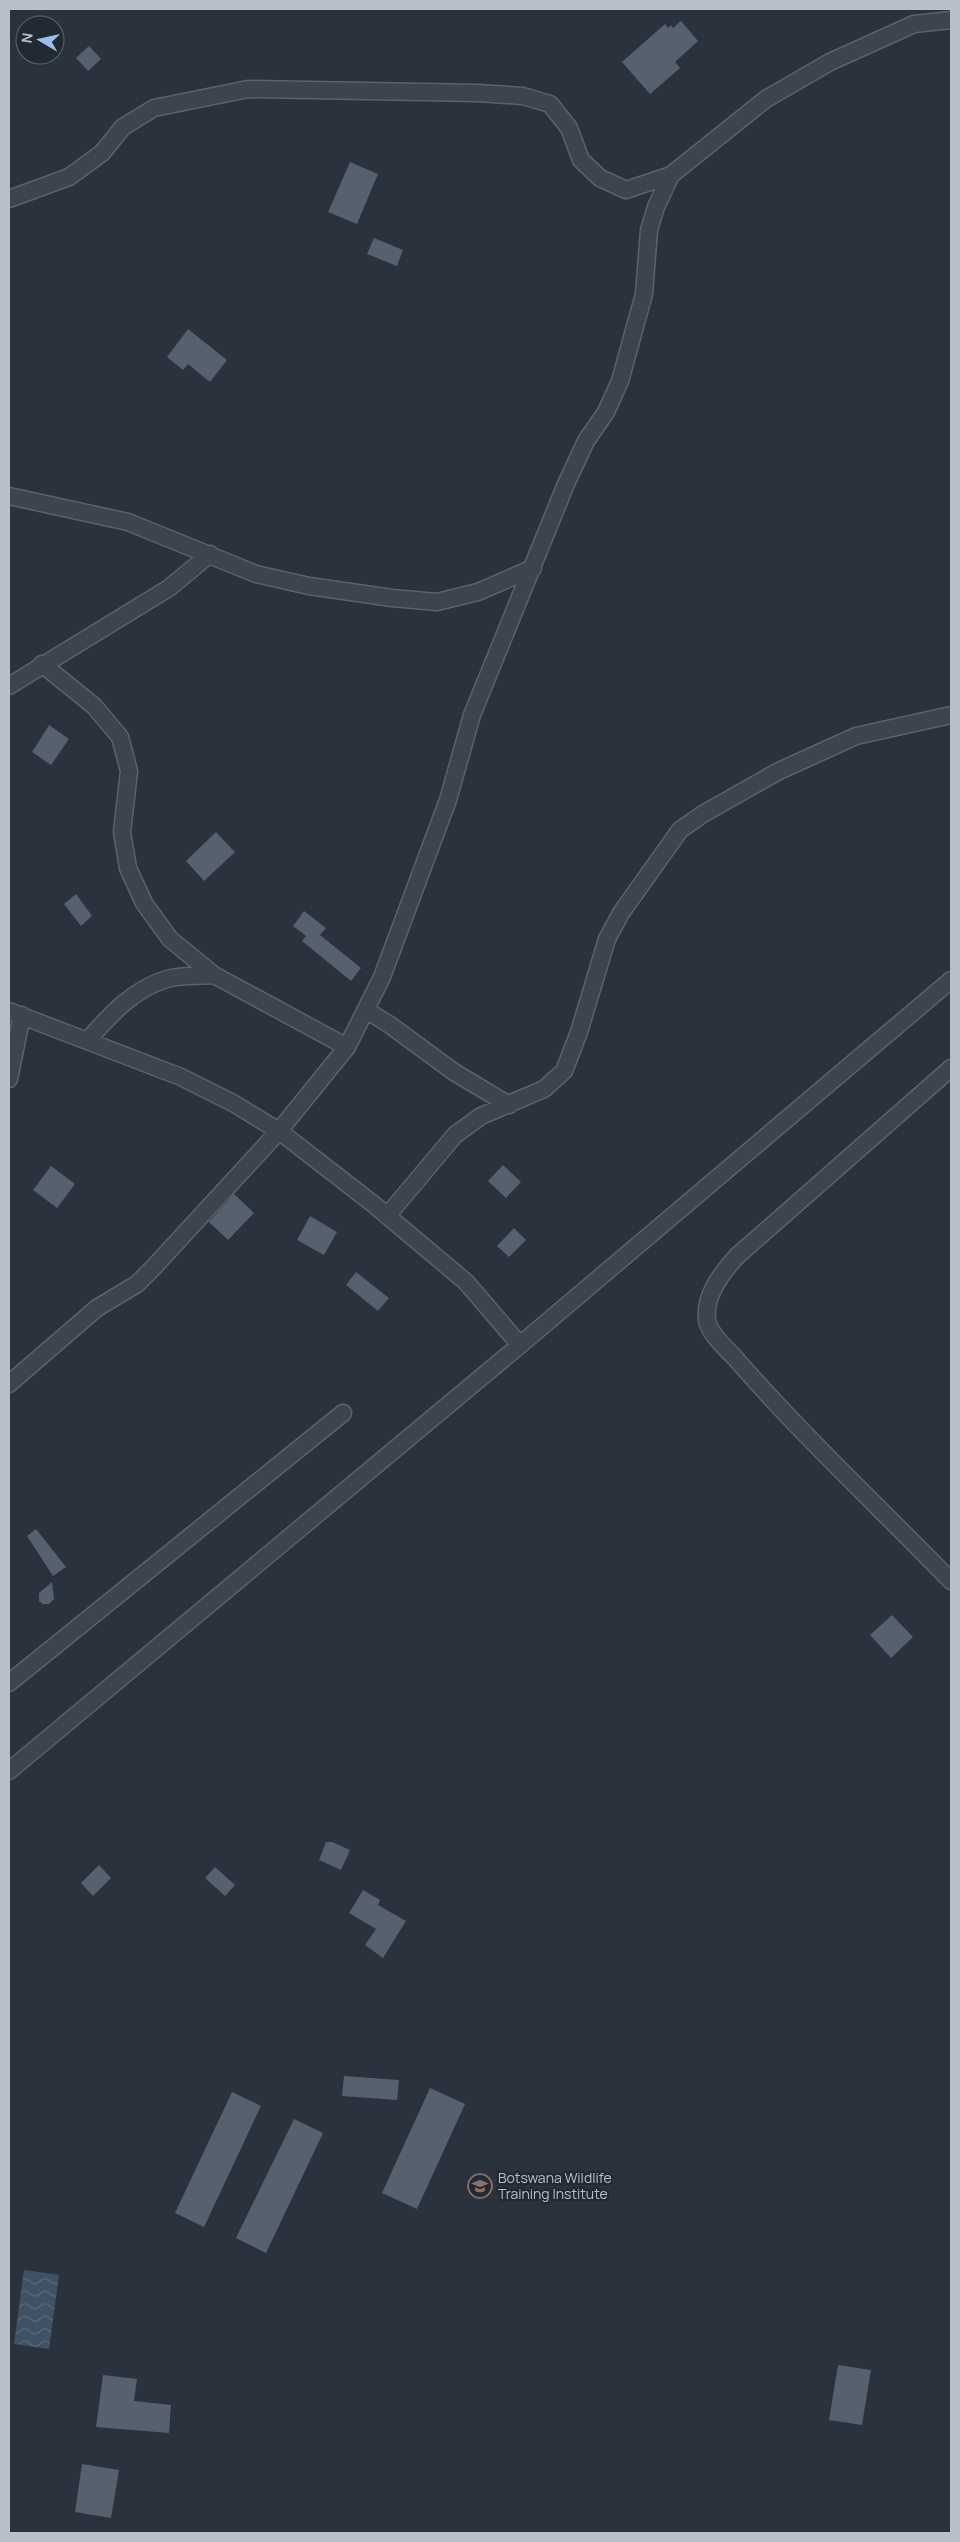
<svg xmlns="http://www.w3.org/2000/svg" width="960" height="2542" viewBox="0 0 960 2542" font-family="Manrope,sans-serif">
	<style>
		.water { fill: url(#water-waves) }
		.building { fill: #57606d }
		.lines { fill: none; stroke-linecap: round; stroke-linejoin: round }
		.minor-casing { stroke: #5a626b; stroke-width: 19 }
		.minor { stroke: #3c444d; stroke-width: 16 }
		.labels { text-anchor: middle; stroke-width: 4.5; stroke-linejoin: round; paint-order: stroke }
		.poi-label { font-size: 14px; fill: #b9bfc8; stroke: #212933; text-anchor: start }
	</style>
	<defs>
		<pattern id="water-waves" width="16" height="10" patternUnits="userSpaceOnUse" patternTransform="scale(1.25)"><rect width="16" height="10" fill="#415164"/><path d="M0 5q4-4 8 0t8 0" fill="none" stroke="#5a6879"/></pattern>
	</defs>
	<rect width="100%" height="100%" fill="#29323d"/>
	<path class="water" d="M24,2270L59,2275L49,2349L14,2344Z"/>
	<path class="building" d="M681,21L698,41L675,62L680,68L650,94L622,62L665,24L668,28L671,25L673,28Z
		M89,46L101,59L88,71L76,58Z
		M350,162L378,174L357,224L328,212Z
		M374,238L403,250L397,266L367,254Z
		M188,329L227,360L210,382L188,364L183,370L167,357Z
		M49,725L69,739L51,765L32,752Z
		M216,832L235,852L204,881L186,861Z
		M76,894L92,916L81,926L64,904Z
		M304,911L326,928L320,935L361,968L351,981L302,941L306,936L293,926Z
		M503,1165L521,1182L506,1198L488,1181Z
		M51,1166L75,1184L57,1208L33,1190Z
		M234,1194L254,1213L228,1240L209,1222Z
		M310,1216L337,1232L324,1255L297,1240Z
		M514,1228L526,1240L509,1257L497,1246Z
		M356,1272L389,1298L378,1311L346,1285Z
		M36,1529L66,1567L53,1576L27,1536Z
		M52,1582L54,1599L49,1604H43L39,1601V1593Z
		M892,1615L913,1637L891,1658L870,1635Z
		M326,1842H332L350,1850L341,1870L319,1860Z
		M99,1865L111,1878L93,1896L81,1883Z
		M215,1867L235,1885L225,1896L205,1878Z
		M363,1890L380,1900L378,1905L406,1921L383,1958L365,1945L376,1929L349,1913Z
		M344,2076L399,2080L397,2100L342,2096Z
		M430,2088L465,2104L417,2209L382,2193Z
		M232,2092L261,2106L204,2227L175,2213Z
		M294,2119L323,2133L266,2253L236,2238Z
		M838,2365L871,2370L862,2425L829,2420Z
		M103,2375L137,2379L134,2401L171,2405L169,2433L96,2427Z
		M82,2464L119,2470L111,2518L75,2512Z"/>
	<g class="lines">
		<g class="minor-casing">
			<path id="minor" d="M9,199L69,177L102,153L123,127L154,108L248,89L478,93L523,96L550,104L569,128L581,160L600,178L626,190L671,175L766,99L830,62L914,24L951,20
				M9,496L128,522L256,574L309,586L392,598L437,602L478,592L533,568
				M42,664L94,706L120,737L129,771L122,832L128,868L144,903L170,939L214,975L347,1047
				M9,686L169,588L210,554
				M366,1010L390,1025L454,1072L509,1105
				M9,1011L181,1077L233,1103L279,1131L372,1203L466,1282L520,1345
				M87,1041C110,1015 133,989 167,979C181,975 199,976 214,975
				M951,1068L737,1256C722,1273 704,1295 707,1320C709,1334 727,1349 736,1359C803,1436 880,1508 951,1581
				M9,1079L22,1015
				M387,1216L455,1135L481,1116L544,1089L564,1071L579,1032L607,939L621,913L680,830L703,814L777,772L856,736L951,715
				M9,1384L97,1308L137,1284L153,1268L279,1131L347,1047L382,977L448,800L472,715L566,484L586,441L606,412L620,381L644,294L649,230L656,207L671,175
				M9,1683L343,1413
				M9,1771L520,1345L951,980"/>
		</g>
		<use href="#minor" class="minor"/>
	</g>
	<defs>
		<g id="school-ring" transform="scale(1.25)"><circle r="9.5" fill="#212933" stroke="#8d6e63" stroke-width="1.5"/><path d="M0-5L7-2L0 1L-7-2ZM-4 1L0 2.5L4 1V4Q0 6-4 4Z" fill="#8d6e63"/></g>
	</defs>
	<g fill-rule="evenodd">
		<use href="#school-ring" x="480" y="2186"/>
	</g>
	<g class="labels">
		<g class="poi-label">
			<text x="498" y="2183">Botswana Wildlife<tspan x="498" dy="16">Training Institute</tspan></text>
		</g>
	</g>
	<rect width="960" height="2542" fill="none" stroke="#b9bfc8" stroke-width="20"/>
	<g transform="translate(40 40) rotate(279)"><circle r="24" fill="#212933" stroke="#5e656f"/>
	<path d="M0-4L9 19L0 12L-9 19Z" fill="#9abdec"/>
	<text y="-8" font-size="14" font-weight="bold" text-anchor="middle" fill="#b9bfc8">N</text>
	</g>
</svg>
